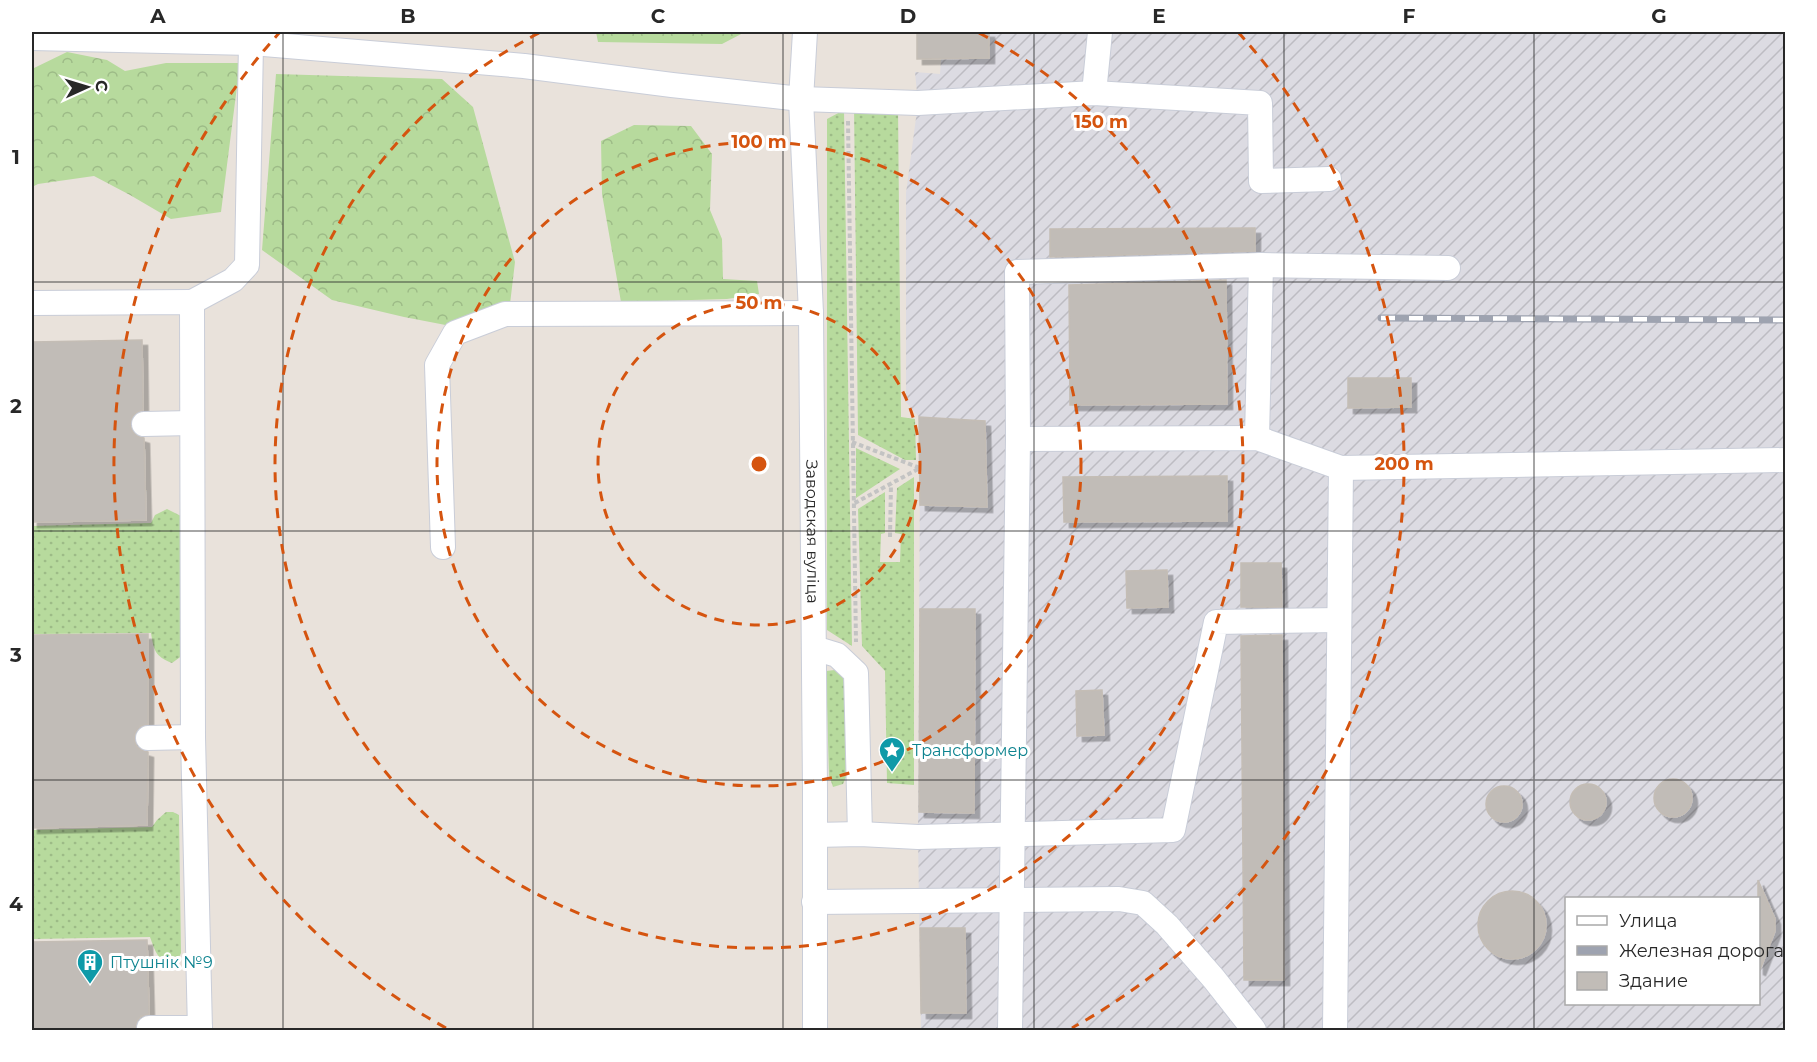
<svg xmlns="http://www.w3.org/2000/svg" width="1817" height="1062" viewBox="0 0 1817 1062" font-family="Montserrat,sans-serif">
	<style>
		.industrial { fill: url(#industrial-furrows); fill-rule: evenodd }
		.grass { fill: url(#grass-dots) }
		.forest { fill: url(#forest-crowns) }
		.building { fill: #c1bcb7; stroke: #c4bdb5; stroke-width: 1.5; filter: url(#shadow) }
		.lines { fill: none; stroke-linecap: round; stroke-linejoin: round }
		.minor-casing { stroke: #c9cdd8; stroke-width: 26 }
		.path { stroke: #c3c3c3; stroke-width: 4; stroke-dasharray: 4.5 3; stroke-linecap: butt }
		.minor { stroke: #fff; stroke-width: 24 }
		.rail-casing { stroke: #9ea3b0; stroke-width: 7 }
		.rail { stroke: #fff; stroke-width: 4.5; stroke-dasharray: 14; stroke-linecap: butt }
		.grid { fill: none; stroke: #282828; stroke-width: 1.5; stroke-opacity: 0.55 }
		.ring { fill: none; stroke: #d5540f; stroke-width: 3; stroke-dasharray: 10 8 }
		.labels { text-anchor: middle; stroke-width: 6; stroke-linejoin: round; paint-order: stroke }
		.street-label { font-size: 16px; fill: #282828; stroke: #fff }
		.culture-label { font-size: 16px; fill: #0d838f; stroke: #fff; text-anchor: start }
		.centre { fill: #d5540f; stroke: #fff; stroke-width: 3 }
		.ring-label { font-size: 18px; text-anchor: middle; font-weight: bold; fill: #d5540f; stroke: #fff; stroke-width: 6; stroke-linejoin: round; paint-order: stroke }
		.neatline { fill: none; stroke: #282828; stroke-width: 2 }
		.grid-label { font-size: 20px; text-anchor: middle; font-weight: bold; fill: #282828 }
	</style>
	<defs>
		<pattern id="industrial-furrows" width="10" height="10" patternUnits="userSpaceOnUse" patternTransform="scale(1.5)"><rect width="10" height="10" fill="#dcdbe2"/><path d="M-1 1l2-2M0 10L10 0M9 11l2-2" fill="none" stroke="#bdbcc2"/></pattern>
		<pattern id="grass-dots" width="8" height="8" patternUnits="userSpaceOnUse" patternTransform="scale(1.5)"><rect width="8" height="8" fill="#b7da9d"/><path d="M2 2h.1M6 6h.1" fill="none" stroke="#9dbb87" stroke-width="1.8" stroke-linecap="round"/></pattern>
		<pattern id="forest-crowns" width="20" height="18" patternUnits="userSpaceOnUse" patternTransform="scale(1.5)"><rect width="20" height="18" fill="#b7da9d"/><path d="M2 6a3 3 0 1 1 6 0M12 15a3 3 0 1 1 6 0" fill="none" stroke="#9dbb87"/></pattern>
		<filter id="shadow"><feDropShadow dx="5.5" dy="5.5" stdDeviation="0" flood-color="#0004"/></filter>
	</defs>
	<rect width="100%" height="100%" fill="#e9e2db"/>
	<path class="industrial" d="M917,32H1785V1030H921L918,837L920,468L919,417L906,402V193L918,103L915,72L940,74L941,59H917ZM1566,898H1758V1004H1566Z"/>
	<path class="grass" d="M854,106H898L901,417L915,419L916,460H905L858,435Z
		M844,110L852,646L827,630V119Z
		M856,448L900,469L856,498Z
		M914,477V785L887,783L885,671L862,646L858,509L885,492V533L881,534L880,562H900L901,534L895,533L897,488Z
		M167,509L181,516L183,655L172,663C155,656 154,651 151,633L32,634V526L151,523L155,515Z
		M835,670L843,672L844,683L846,777L843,784L833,787L829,775L826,671Z
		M166,812H173L179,815L181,953L176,964C159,965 155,951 150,937L32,939V830L152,827L157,820Z"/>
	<path class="forest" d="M596,32H745L722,44L598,42Z
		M67,52L107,60L125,71L166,63H240L221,212L171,219L130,195L94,176L38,184L32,187V69Z
		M276,74L442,79L473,107L515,262L510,304L456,327L404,317L332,300L262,250Z
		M634,125L691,126L712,154L710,210L722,239L723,279L757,281L759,294L727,299L621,302L602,194L601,141Z"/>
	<path class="building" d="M917,32H989V58L917,59Z
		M1255,228V251L1050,257V229Z
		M1226,280L1227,404L1070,405L1069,285Z
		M142,340L143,410L137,412L132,417L130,425L132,431L137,436L144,438L146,520L32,522V342Z
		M1348,378H1411V407L1348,408Z
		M919,417L985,421L987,507L920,505Z
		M1227,476V521L1064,522L1063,477Z
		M1241,563H1281L1282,607H1241Z
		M1167,570L1168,607L1127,608L1126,571Z
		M920,609H975L974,813L919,812Z
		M148,634V724L140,726L135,732L134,738L136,746L141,750L148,752L147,825L32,828V635Z
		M1282,635L1284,980H1244L1241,636Z
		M1102,690L1104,735L1077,736L1076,691Z
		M1654 798a19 19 0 1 1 38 0a19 19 0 1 1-38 0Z
		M1570 802a18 18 0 1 1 36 0a18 18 0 1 1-36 0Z
		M1486 804a18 18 0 1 1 36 0a18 18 0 1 1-36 0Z
		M1758,880L1775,919V931L1760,970L1758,969Z
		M1478 925a34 34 0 1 1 68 0a34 34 0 1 1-68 0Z
		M920,928H965L966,1013H921Z
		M147,940L149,1014L141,1016L137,1020L135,1030H32V942Z"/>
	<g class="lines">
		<g class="minor-casing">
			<g id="minor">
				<path id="s1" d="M805,32L801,99L811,313L815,791V1030"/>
				<path d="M32,38L251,43L524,66L672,85L801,99L918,103L1094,93L1260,103L1261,181L1329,179"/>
				<path d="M1094,93L1100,32"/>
				<path d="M1261,265L1448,268"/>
				<path d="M192,302L233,280L247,265L251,43"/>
				<path d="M32,303L192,302L193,737L200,1030"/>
				<path d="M144,424L192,423"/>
				<path d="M1018,439L1257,438L1341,468L1786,460"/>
				<path d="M443,547L437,365L455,333L505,314L811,313"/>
				<path d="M814,648L837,655L856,673L860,834"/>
				<path d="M148,738L193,737"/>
				<path d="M815,835L860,834L918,837L1173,830L1216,622L1339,620"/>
				<path d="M814,902L1119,899L1143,903L1167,925L1214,979L1254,1030"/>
				<path d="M149,1028H200"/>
				<path d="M1010,1030L1018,439L1017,272L1261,265L1257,438"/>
				<path d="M1335,1030L1341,468"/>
			</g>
		</g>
		<path class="path" d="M848,121L856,642
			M852,442L920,468L853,504
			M890,537L891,484"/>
		<use href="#minor" class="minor"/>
		<g class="rail-casing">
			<path id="rail" d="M1381,318L1786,320"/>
		</g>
		<use href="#rail" class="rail"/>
	</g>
	<path class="grid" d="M283,32V1030M533,32V1030M783,32V1030M1034,32V1030M1284,32V1030M1534,32V1030M32,282H1786M32,531H1786M32,780H1786"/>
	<g class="ring">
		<circle cx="759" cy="464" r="161"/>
		<circle cx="759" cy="464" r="322"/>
		<path d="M979 33A484 484 0 1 1 539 33"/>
		<path d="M446 1028A645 645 0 0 1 280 32M1238 32A645 645 0 0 1 1072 1028"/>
	</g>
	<defs>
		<g id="sight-pin" transform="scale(1.35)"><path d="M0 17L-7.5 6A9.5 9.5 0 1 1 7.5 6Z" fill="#0f9aa8" stroke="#fff"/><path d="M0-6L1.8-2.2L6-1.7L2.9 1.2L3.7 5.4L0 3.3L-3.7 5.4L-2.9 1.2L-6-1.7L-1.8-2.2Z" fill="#fff"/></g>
		<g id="building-pin" transform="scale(1.35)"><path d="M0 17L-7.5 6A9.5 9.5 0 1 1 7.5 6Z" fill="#0f9aa8" stroke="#fff"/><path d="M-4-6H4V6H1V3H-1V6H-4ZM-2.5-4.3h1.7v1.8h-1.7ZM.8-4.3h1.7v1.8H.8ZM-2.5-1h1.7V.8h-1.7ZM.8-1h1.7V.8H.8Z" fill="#fff"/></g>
	</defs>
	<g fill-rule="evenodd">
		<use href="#sight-pin" x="892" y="750"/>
		<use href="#building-pin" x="90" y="962"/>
	</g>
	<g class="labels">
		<g class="street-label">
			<text dy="6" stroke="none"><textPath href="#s1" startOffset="500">Заводская вуліца</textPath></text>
		</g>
		<g class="culture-label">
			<text x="912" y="756">Трансформер</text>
			<text x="110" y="968">Птушнік №9</text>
		</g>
	</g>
	<circle cx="759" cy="464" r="9" class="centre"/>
	<g class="ring-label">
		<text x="1101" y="128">150 m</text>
		<text x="759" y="148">100 m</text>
		<text x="759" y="309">50 m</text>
		<text x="1404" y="470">200 m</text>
	</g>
	<rect width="1817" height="1062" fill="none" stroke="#ffffff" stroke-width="66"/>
	<rect x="1565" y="897" width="195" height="108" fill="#ffffff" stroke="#a9a9a9" stroke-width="1.5"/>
	<rect x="1577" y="916" width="30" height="9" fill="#ffffff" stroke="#a9a9a9" stroke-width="1.5"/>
	<text x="1619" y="927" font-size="18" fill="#282828">Улица</text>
	<rect x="1577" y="946" width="30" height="9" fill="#9ea3b0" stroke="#a9a9a9" stroke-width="1.5"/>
	<text x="1619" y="957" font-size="18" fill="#282828">Железная дорога</text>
	<rect x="1577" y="972" width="30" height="18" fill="#c1bcb7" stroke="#a9a9a9" stroke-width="1.5"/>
	<text x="1619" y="987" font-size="18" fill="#282828">Здание</text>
	<g transform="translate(87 87) rotate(86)" stroke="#ffffff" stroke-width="4.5" paint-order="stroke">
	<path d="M0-4.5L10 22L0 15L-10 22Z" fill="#282828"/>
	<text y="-9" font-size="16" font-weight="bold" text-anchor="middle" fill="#282828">С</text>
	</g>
	<rect x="33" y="33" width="1751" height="996" class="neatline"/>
	<g class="grid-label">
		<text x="158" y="23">A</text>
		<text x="408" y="23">B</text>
		<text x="658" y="23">C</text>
		<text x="908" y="23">D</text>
		<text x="1159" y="23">E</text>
		<text x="1409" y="23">F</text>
		<text x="1659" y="23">G</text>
		<text x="16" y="164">1</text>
		<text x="16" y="413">2</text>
		<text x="16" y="662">3</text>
		<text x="16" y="911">4</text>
	</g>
</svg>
